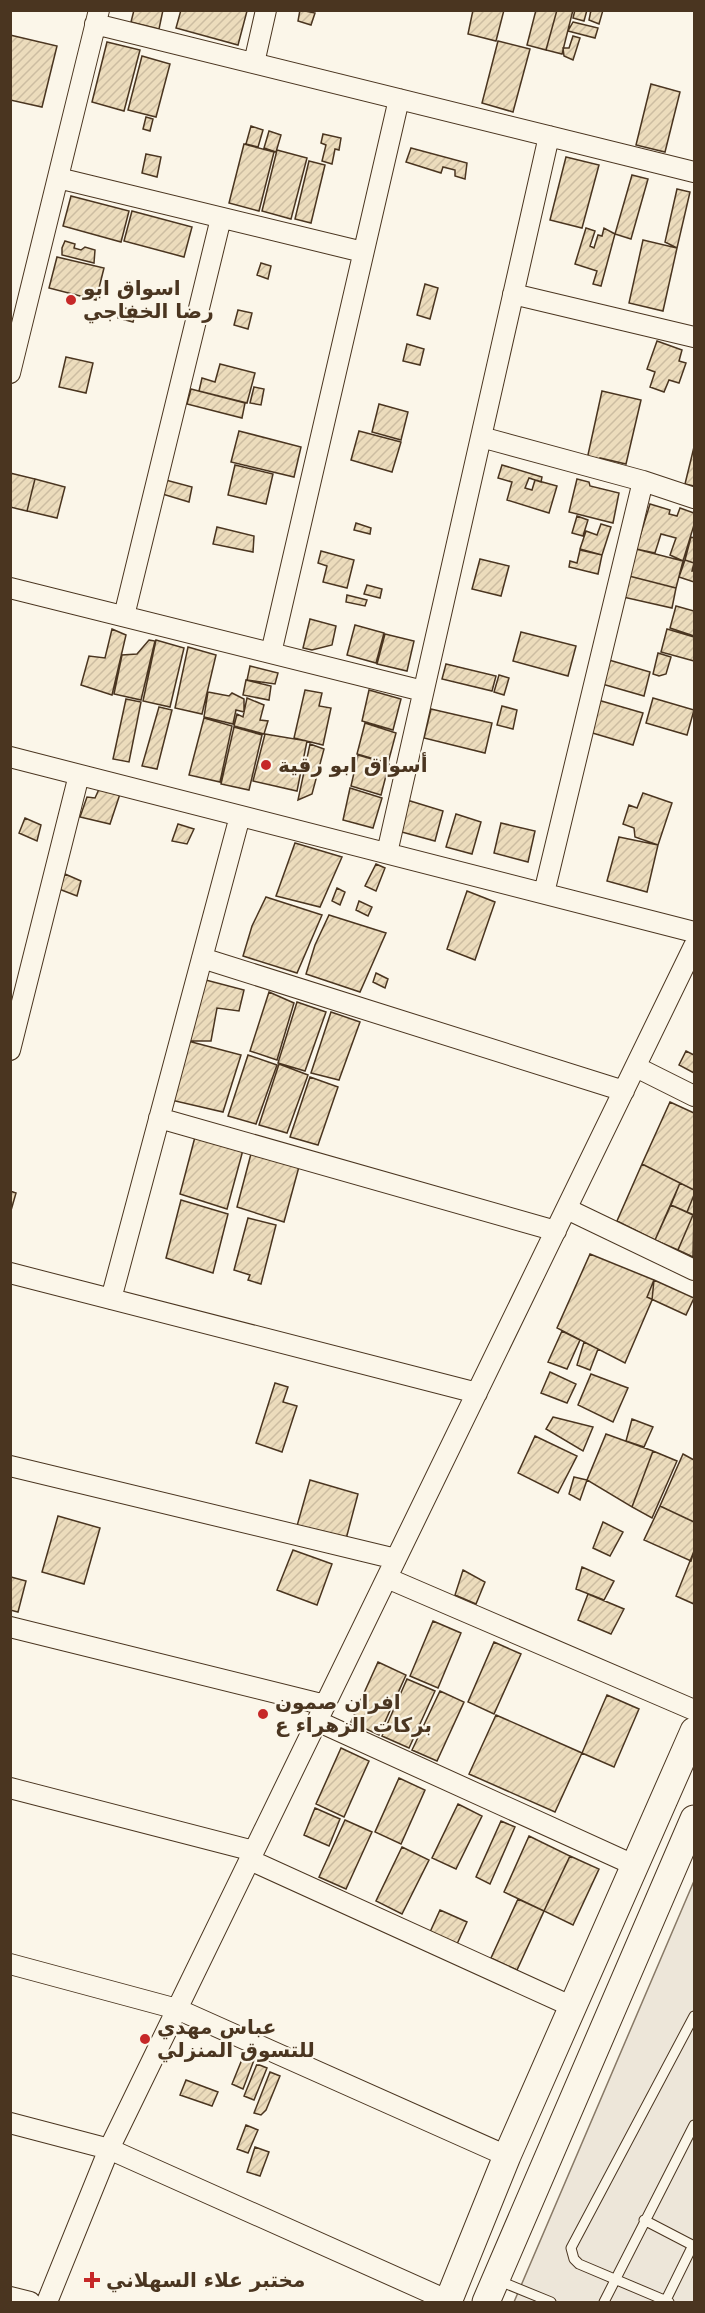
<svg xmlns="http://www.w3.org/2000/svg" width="705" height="2313" viewBox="0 0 705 2313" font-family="'DejaVu Sans',Cairo,sans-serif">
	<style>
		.pitch { fill: #ede6d9; stroke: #887966; stroke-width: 1.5 }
		.building { fill: url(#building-hatch); stroke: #4a3520; stroke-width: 1.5 }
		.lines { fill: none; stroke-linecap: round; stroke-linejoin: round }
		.lane-casing { stroke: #4a3520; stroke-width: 11 }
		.street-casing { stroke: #4a3520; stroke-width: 22 }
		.secondary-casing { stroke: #4a3520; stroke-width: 29 }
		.lane { stroke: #fbf6e9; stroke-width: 9 }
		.street { stroke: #fbf6e9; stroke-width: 20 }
		.secondary { stroke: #fbf6e9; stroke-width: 27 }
		.poi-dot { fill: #c62828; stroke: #fbf6e9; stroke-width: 2 }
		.labels { text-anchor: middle; stroke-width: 4.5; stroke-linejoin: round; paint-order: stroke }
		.poi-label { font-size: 20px; font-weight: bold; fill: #4a3520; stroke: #fbf6e9; text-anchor: start }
	</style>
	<defs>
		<pattern id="building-hatch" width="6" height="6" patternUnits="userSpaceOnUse" patternTransform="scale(1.5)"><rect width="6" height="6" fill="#ecdcbc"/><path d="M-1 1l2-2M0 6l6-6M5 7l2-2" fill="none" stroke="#ccbda1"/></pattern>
	</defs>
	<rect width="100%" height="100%" fill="#fbf6e9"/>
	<path class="pitch" d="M694,1881V2302H514Z"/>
	<path class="building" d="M134,10H163L159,29L131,22Z
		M181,10L247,11L238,45L176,28Z
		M300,10L315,13L311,25L298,21Z
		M473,10H504L496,41L468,34Z
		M536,10H557L546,50L527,45Z
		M557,10H573L562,54L546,50Z
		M575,10H587L584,21L573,18Z
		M591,10H603L599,24L589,20Z
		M573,22L598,28L595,38L568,31Z
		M10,35L57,46L42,107L10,100Z
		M573,36L580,38L573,60L564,56L563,48H569Z
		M498,41L530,49L513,112L482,103Z
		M107,42L140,50L124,111L92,102Z
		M142,56L170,64L156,117L128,110Z
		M651,84L680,92L665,152L636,145Z
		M146,117L153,119L150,131L143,129Z
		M251,126L263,130L258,147L246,144Z
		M269,131L281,135L276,152L264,148Z
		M323,134L341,138L339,150L335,149L332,164L322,161L326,145L321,143Z
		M244,144L274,152L259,211L229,203Z
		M411,148L467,163L465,179L455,176V170L443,167L441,173L406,162Z
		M277,150L307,158L291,219L262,211Z
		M146,154L161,157L157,177L142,173Z
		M566,157L599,165L582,228L550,220Z
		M309,161L325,165L311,223L295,219Z
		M632,175L648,179L631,239L615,234Z
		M677,189L690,192L677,248L665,242Z
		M71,196L129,211L121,242L63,226Z
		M132,211L192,227L184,257L124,241Z
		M586,228L595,231L590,246L594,248L598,235L602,236L604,228L615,234L601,286L593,284L597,271L575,264Z
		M643,240L677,248L663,311L629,303Z
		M65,241L75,244L74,248L81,250L85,247L95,250L94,263L62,255V248Z
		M57,257L104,268L96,300L49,288Z
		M261,263L271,266L268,279L257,275Z
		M425,284L438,288L430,319L417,315Z
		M121,307L136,311L133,322L118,318Z
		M238,310L252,313L248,329L234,325Z
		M657,341L682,350L679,361L686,363L679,383L669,380L664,392L650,387L655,372L647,369Z
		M407,344L424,349L420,365L403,361Z
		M66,357L93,363L86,393L59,387Z
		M220,364L255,373L247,403L199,391L202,378L215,382Z
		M254,387L264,389L261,405L250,403Z
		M191,389L245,403L242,418L187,404Z
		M602,391L641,400L626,464L600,458L598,466L586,464Z
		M379,404L408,412L401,440L372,432Z
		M239,431L301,447L294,477L231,462Z
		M359,431L401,442L392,472L351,460Z
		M694,447V486L685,484Z
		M235,465L273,474L266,504L228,495Z
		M502,465L542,477L541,482L529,478L525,488L532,490L535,480L557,486L549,513L507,500L512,482L498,478Z
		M10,473L35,479L27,511L10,507Z
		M35,479L65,487L57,518L27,511Z
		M162,479L192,487L189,502L159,493Z
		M577,479L589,482L590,486L619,493L613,523L569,512Z
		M650,504L670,510L669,514L677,516L680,508L694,513V525L683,561L670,555L676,538L661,534L655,553L636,549Z
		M577,516L588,520L583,536L572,533Z
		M356,523L371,528L370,534L354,530Z
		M601,524L611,527L602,555L580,549L586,531L597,535Z
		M217,527L254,536L253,552L213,544Z
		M691,537L694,538V563L685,560Z
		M636,549L683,561L676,588L629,576Z
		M580,550L602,555L598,574L569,567L570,561L577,563Z
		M321,551L354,560L347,588L323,582L327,566L318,563Z
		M480,559L509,566L501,596L472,589Z
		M685,560L694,563L692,571H694V582L679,577Z
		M629,576L676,588L672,608L623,597Z
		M367,585L382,589L380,598L364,594Z
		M347,595L367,600L365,606L346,602Z
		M676,606L694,611V636L670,628Z
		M310,619L336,626L332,645L312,650L303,648Z
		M355,625L384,633L376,663L347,655Z
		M112,629L126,635L112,695L81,685L89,656L105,658Z
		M667,629L694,637V661L661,652Z
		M521,632L576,646L568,676L513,661Z
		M385,634L414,641L407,671L377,664Z
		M149,640L155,641L141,700L114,694L122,655L137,654Z
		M156,640L184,648L170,707L143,701Z
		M188,647L216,655L202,714L175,708Z
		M658,653L671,657L666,674L659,676L653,674Z
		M609,660L650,672L644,696L602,684Z
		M446,664L496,676L492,691L442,679Z
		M250,666L278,673L275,684L247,680Z
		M499,675L509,678L504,695L494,692Z
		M246,680L271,686L269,700L243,695Z
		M305,690L322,693L319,706L331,708L323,745L294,738Z
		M369,690L401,699L393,730L362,721Z
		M208,692L229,696L232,693L244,699V712L236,710L233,724L204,717Z
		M247,698L264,705L260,720L268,721L264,734L234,726L237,714L243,717Z
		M653,698L694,710L687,735L646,723Z
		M126,699L141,702L129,762L113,759Z
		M598,700L643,713L633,745L589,732Z
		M502,706L517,710L513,729L497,725Z
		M159,707L172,710L157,769L142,766Z
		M431,709L492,723L485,753L424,738Z
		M204,718L232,726L220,782L189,775Z
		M365,723L396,733L388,763L357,754Z
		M234,727L262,735L249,790L221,784Z
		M265,734L307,741L297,791L253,781Z
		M310,744L324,749L312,794L298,800Z
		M358,755L389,764L381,795L351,786Z
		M100,787L120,794L110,824L80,817L87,797L95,798Z
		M350,788L382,798L373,828L343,820Z
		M643,793L672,803L658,845L635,837L634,828L623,824L629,805L637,808Z
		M407,800L443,811L435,841L398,831Z
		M456,814L481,822L472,854L446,847Z
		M25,818L41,825L37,841L19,833Z
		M501,823L535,831L528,862L494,853Z
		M178,824L194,829L187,844L172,841Z
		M619,837L658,845L647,892L607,881Z
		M295,843L342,857L320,907L276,896Z
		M376,864L385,868L376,891L365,886Z
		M65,874L81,881L77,896L59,889Z
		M337,888L345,892L340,905L332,901Z
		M467,891L495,902L475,960L447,949Z
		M266,897L322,915L297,973L243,956L252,926Z
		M359,901L372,907L368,916L356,910Z
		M329,915L386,933L360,992L306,974L315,945Z
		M376,973L388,979L385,988L373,982Z
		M202,979L244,990L239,1011L217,1008L211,1041H188L241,1055L223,1112L171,1100Z
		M269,992L294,1003L277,1060L250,1051Z
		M297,1002L326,1012L305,1071L278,1063Z
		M331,1012L360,1022L339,1080L311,1073Z
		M686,1051L694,1055V1073L679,1065Z
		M248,1055L277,1065L256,1124L228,1116Z
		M279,1064L308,1075L287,1133L259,1125Z
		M310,1077L338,1087L318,1145L290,1137Z
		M670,1102L694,1113V1190L642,1164Z
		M195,1137L243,1150L227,1209L180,1194Z
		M252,1150L300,1163L284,1222L237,1207Z
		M642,1164L680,1183L655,1240L617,1221Z
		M680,1183L694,1190V1195L687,1212L671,1205Z
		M10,1191L16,1193L10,1214Z
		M694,1195V1215L687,1212Z
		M181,1200L228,1214L213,1273L166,1258Z
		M671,1205L693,1215L678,1250L655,1240Z
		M693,1215H694L693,1257L678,1250Z
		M248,1218L276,1225L261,1284L248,1280L250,1275L234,1270Z
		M590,1254L654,1280L652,1300L625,1363L557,1328Z
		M654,1280L694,1298L686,1315L647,1297Z
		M562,1331L580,1340L567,1369L548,1362Z
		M584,1342L598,1349L590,1370L577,1365Z
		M550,1372L576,1384L567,1403L541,1393Z
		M591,1374L628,1388L613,1422L578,1405Z
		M275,1383L288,1387L283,1402L297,1406L282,1452L256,1443Z
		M553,1417L593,1427L583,1451L546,1429Z
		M632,1419L653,1427L644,1447L626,1441Z
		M606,1434L653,1451L632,1507L587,1480Z
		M535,1436L577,1456L558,1493L518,1473Z
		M653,1451L677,1461L652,1518L632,1507Z
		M683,1454L694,1460V1522L660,1506Z
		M574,1477L587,1480L580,1500L569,1494Z
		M310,1480L358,1494L346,1539L297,1526Z
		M660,1506L694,1522V1551L691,1561L644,1540Z
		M58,1516L100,1528L84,1584L42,1572Z
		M603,1522L623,1532L610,1556L593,1548Z
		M293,1550L332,1564L317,1605L277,1590Z
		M694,1551V1604L676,1596Z
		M582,1567L614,1581L604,1600L576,1589Z
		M463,1570L485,1582L476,1604L455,1595Z
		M11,1577L26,1581L18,1612L10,1610Z
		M588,1594L624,1609L611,1634L578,1620Z
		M433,1621L461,1633L438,1688L410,1676Z
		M494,1642L521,1654L494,1714L468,1702Z
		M378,1662L406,1675L379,1735L351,1722Z
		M407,1679L435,1691L409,1748L382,1736Z
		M440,1691L464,1702L437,1761L412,1750Z
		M607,1695L639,1709L614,1767L582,1753Z
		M496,1715L582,1753L555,1812L469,1774Z
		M341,1748L369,1761L344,1817L316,1804Z
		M399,1778L425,1790L401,1844L375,1832Z
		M458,1804L482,1816L456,1869L432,1858Z
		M315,1808L340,1819L329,1846L304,1835Z
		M345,1820L372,1832L346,1889L319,1877Z
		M501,1821L515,1827L490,1884L476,1877Z
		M529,1836L570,1856L544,1911L504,1892Z
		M402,1847L429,1860L402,1914L376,1901Z
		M570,1856L599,1869L573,1925L544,1911Z
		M518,1899L544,1911L517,1970L491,1958Z
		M440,1910L467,1922L457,1944L430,1932Z
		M243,2057L254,2060L243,2089L232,2084Z
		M257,2064L267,2068L254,2100L244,2096Z
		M270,2072L280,2076L266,2110L261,2115L254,2113Z
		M186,2080L218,2092L212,2106L180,2095Z
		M246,2125L258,2130L248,2153L237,2149Z
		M255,2147L269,2152L260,2176L247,2172Z"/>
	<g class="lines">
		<g class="lane-casing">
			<path id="lane" d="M644,2220L694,2246
				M497,2280L551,2302
				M604,2302L694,2125
				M665,2302L693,2245
				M669,2302L579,2264L574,2259L571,2248L694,2016"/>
		</g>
		<g class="street-casing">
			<path id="street" d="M95,24L694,172
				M254,63L266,10
				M58,178L363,252
				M513,294L694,337
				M10,373L99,10
				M481,437L643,481L694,498
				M10,588L423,691
				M124,616L221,218
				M271,653L399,99
				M10,757L694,932
				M387,853L549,136
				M544,893L643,481
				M202,958L624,1091
				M10,1050L79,775
				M636,1067L694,1096
				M159,1118L556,1231
				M567,1209L694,1270
				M10,1273L477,1393
				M111,1299L240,816
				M10,1466L396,1559
				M387,1578L694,1710
				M10,1627L325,1705
				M317,1721L636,1866
				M10,1788L254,1851
				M250,1860L573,2007
				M10,1964L177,2009L507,2156
				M10,2123L109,2149L449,2301
				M10,2297L30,2302
				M47,2302L109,2149L694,946"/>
		</g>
		<g class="secondary-casing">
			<path id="secondary" d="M448,2302L507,2156L694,1731
				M486,2302L694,1819"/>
		</g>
		<use href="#lane" class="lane"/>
		<use href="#street" class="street"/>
		<use href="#secondary" class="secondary"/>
	</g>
	<g class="poi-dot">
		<circle cx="71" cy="300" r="6"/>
		<circle cx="266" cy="765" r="6"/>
		<circle cx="263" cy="1714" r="6"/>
		<circle cx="145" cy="2039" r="6"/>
		<path d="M89 2271h6v6h6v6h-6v6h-6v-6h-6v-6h6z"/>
	</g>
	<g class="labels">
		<g class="poi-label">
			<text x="83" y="295">اسواق ابو<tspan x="83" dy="23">رضا الخفاجي</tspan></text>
			<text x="278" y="772">أسواق ابو رقية</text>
			<text x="275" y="1709">افران صمون<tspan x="275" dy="23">بركات الزهراء ع</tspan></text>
			<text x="157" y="2034">عباس مهدي<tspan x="157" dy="23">للتسوق المنزلي</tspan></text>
			<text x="106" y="2287">مختبر علاء السهلاني</text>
		</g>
	</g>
	<rect width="705" height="2313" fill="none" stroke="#4a3520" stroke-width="24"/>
</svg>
